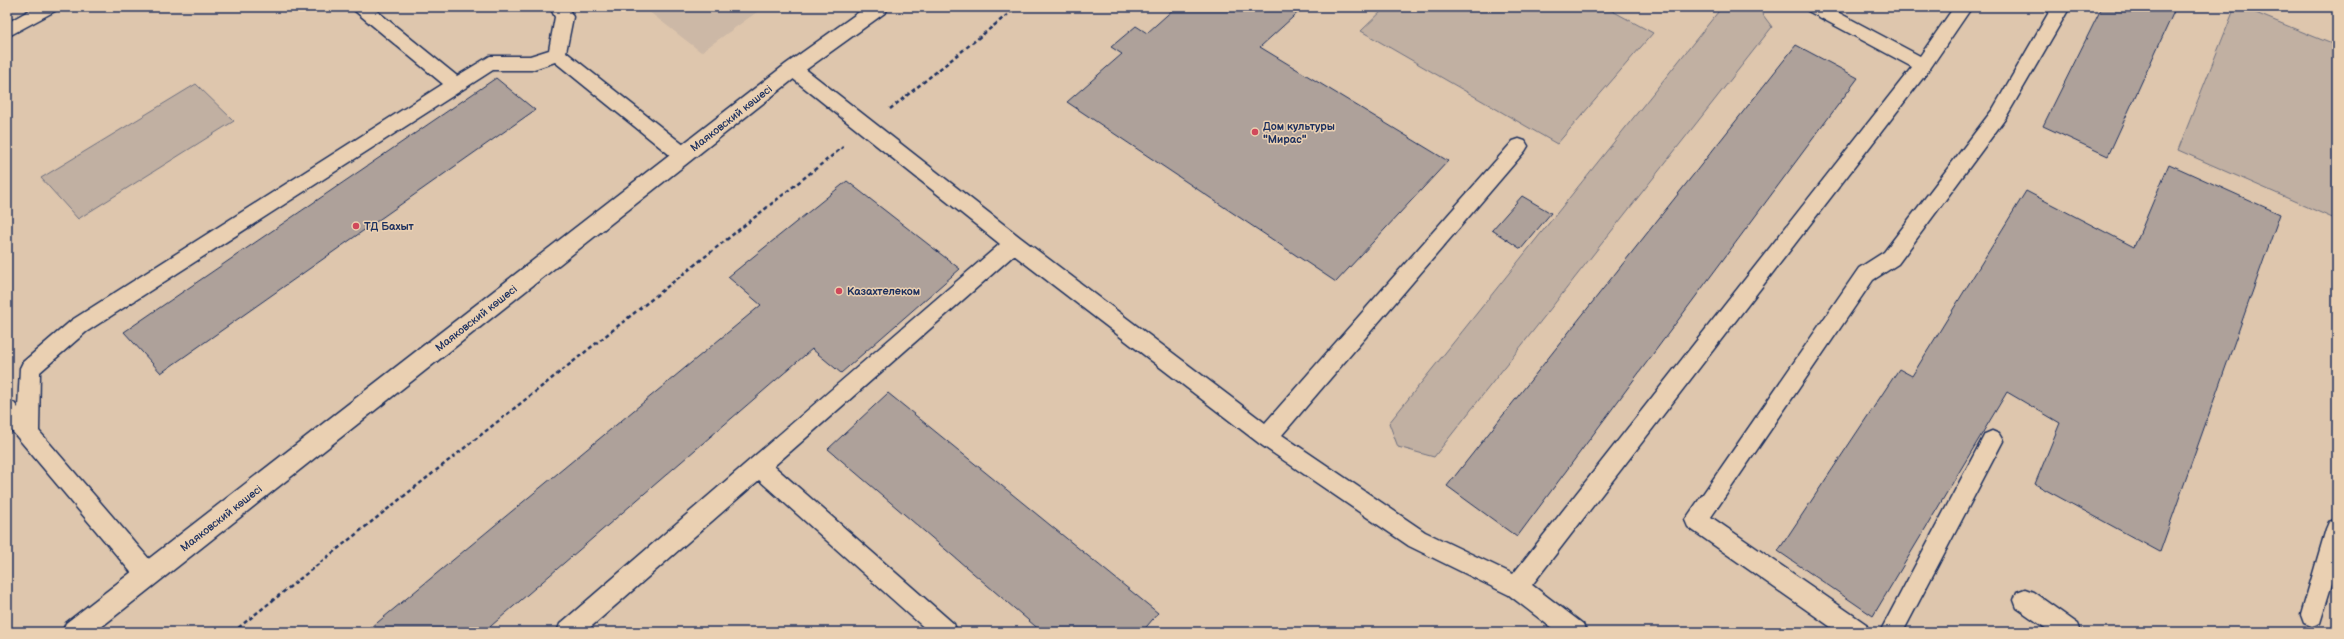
<svg xmlns="http://www.w3.org/2000/svg" width="2344" height="639" viewBox="0 0 2344 639" font-family="'Balsamiq Sans',sans-serif">
	<style>
		.built { fill: #ccb8a6 }
		.green { fill: #c1b0a2; stroke: #6e7080 }
		.building { fill: #aea19a; stroke: #1b2f5e }
		.lines { fill: none; stroke-linecap: round; stroke-linejoin: round }
		.lane-casing { stroke: #1b2f5e; stroke-width: 3 }
		.secondary-casing { stroke: #1b2f5e; stroke-width: 3 }
		.path { stroke: #1b2f5e; stroke-width: 2.5; stroke-dasharray: 4 3; stroke-linecap: butt }
		.lane { fill: #ead0b2; fill-rule: evenodd }
		.secondary { fill: #ead0b2; fill-rule: evenodd }
		.poi-dot { fill: #d1495b; stroke: #ead0b2; stroke-width: 1.5 }
		.labels { text-anchor: middle; stroke-width: 3; stroke-linejoin: round; paint-order: stroke }
		.street-label { font-size: 11px; fill: #1b2f5e; stroke: #ead0b2 }
		.poi-label { font-size: 11px; font-weight: bold; fill: #1b2f5e; stroke: #ead0b2; text-anchor: start }
	</style>
	<rect width="100%" height="100%" fill="#dec6ad"/>
	<filter id="ink" filterUnits="userSpaceOnUse"><feTurbulence type="fractalNoise" baseFrequency=".025" numOctaves="2"/><feDisplacementMap in="SourceGraphic" scale="8" xChannelSelector="R" yChannelSelector="G"/><feConvolveMatrix kernelMatrix="1 2 1 2 8 2 1 2 1" color-interpolation-filters="sRGB"/></filter>
	<g filter="url(#ink)">
		<path class="built" d="M643,7H764L701,52Z"/>
		<path class="green" d="M1386,7H1605L1653,33L1557,144L1361,31Z
			M1722,7H1757L1772,27L1434,457L1398,447L1389,423Z
			M2235,7H2241L2337,46V220L2178,150Z
			M196,84L234,121L78,219L41,178Z"/>
		<path class="building" d="M1176,7H1304L1260,47L1448,161L1336,282L1067,102L1122,54L1111,47L1136,26L1147,33Z
			M2102,7H2176L2108,156L2043,126Z
			M1796,45L1858,78L1517,537L1447,486Z
			M496,78L535,110L161,373L124,332Z
			M2169,164L2280,214L2160,552L2035,484L2060,423L2007,392L1873,616L1778,551L1899,369L1912,376L2026,191L2134,247Z
			M847,181L960,269L841,373L812,349L484,632H366L761,305L728,277Z
			M1522,196L1551,213L1521,249L1492,230Z
			M888,393L1158,613L1142,632H1042L828,449Z"/>
		<g class="lines">
			<g class="lane-casing">
				<path id="lane" d="M35,7H58L55,11L7,37V23Z
					M352,7H372L457,76L490,56H530L549,50L555,17L550,7H568L573,17L566,52L690,150L692,155L690,160L683,162L676,160L555,62L531,70H493L86,332L40,372L39,431L156,567L159,575L156,583L148,586L140,583L7,425V401L14,403L18,408L20,368L23,362L72,320L443,84L355,11Z
					M1805,7H1828L1920,56L1954,7H1972L1929,70L1532,585L1583,624L1586,632H1557L1509,595L1409,546L1260,444L1014,255L774,466L954,624L957,632H929L759,480L585,632H557L560,624L1000,244L787,74L784,69L787,64L793,62L799,64L1021,238L1265,423L1513,141L1519,139L1525,141L1528,146L1525,151L1282,435L1425,532L1513,574L1912,67L1808,11Z
					M2052,7H2070L2005,119L1898,264L1873,280L1711,517L1866,624L1869,632H1838L1688,527L1685,520L1859,268L1884,252L1993,109Z
					M1992,431L1999,434L2003,441L1903,632H1880L1985,434Z
					M2337,519V567L2320,623L2312,626L2304,623L2301,615L2326,529L2329,522Z
					M2025,589L2033,592L2078,624L2081,632H2051L2017,608L2014,600L2017,592Z"/>
			</g>
			<g class="secondary-casing">
				<path id="secondary" d="M866,7H888L886,12L800,74L95,632H62L66,623L786,64Z"/>
			</g>
			<path class="path" d="M890,109L1017,7
				M233,632L843,147"/>
			<use href="#lane" class="lane"/>
			<use href="#secondary" class="secondary"/>
		</g>
	</g>
	<g class="poi-dot">
		<circle cx="1255" cy="132" r="4"/>
		<circle cx="356" cy="226" r="4"/>
		<circle cx="839" cy="291" r="4"/>
	</g>
	<g class="labels">
		<g class="street-label">
			<text transform="translate(731 118) rotate(-38)" y="4">Маяковский көшесі</text>
			<text transform="translate(476 318) rotate(-38)" y="4">Маяковский көшесі</text>
			<text transform="translate(221 518) rotate(-38)" y="4">Маяковский көшесі</text>
		</g>
		<g class="poi-label">
			<text x="1263" y="130">Дом культуры<tspan x="1263" dy="13">"Мирас"</tspan></text>
			<text x="364" y="230">ТД Бахыт</text>
			<text x="847" y="295">Казахтелеком</text>
		</g>
	</g>
	<rect width="2344" height="639" fill="none" stroke="#ead0b2" stroke-width="24"/>
	<rect x="12" y="12" width="2320" height="615" fill="none" stroke="#1b2f5e" stroke-width="1.5" filter="url(#ink)"/>
</svg>
